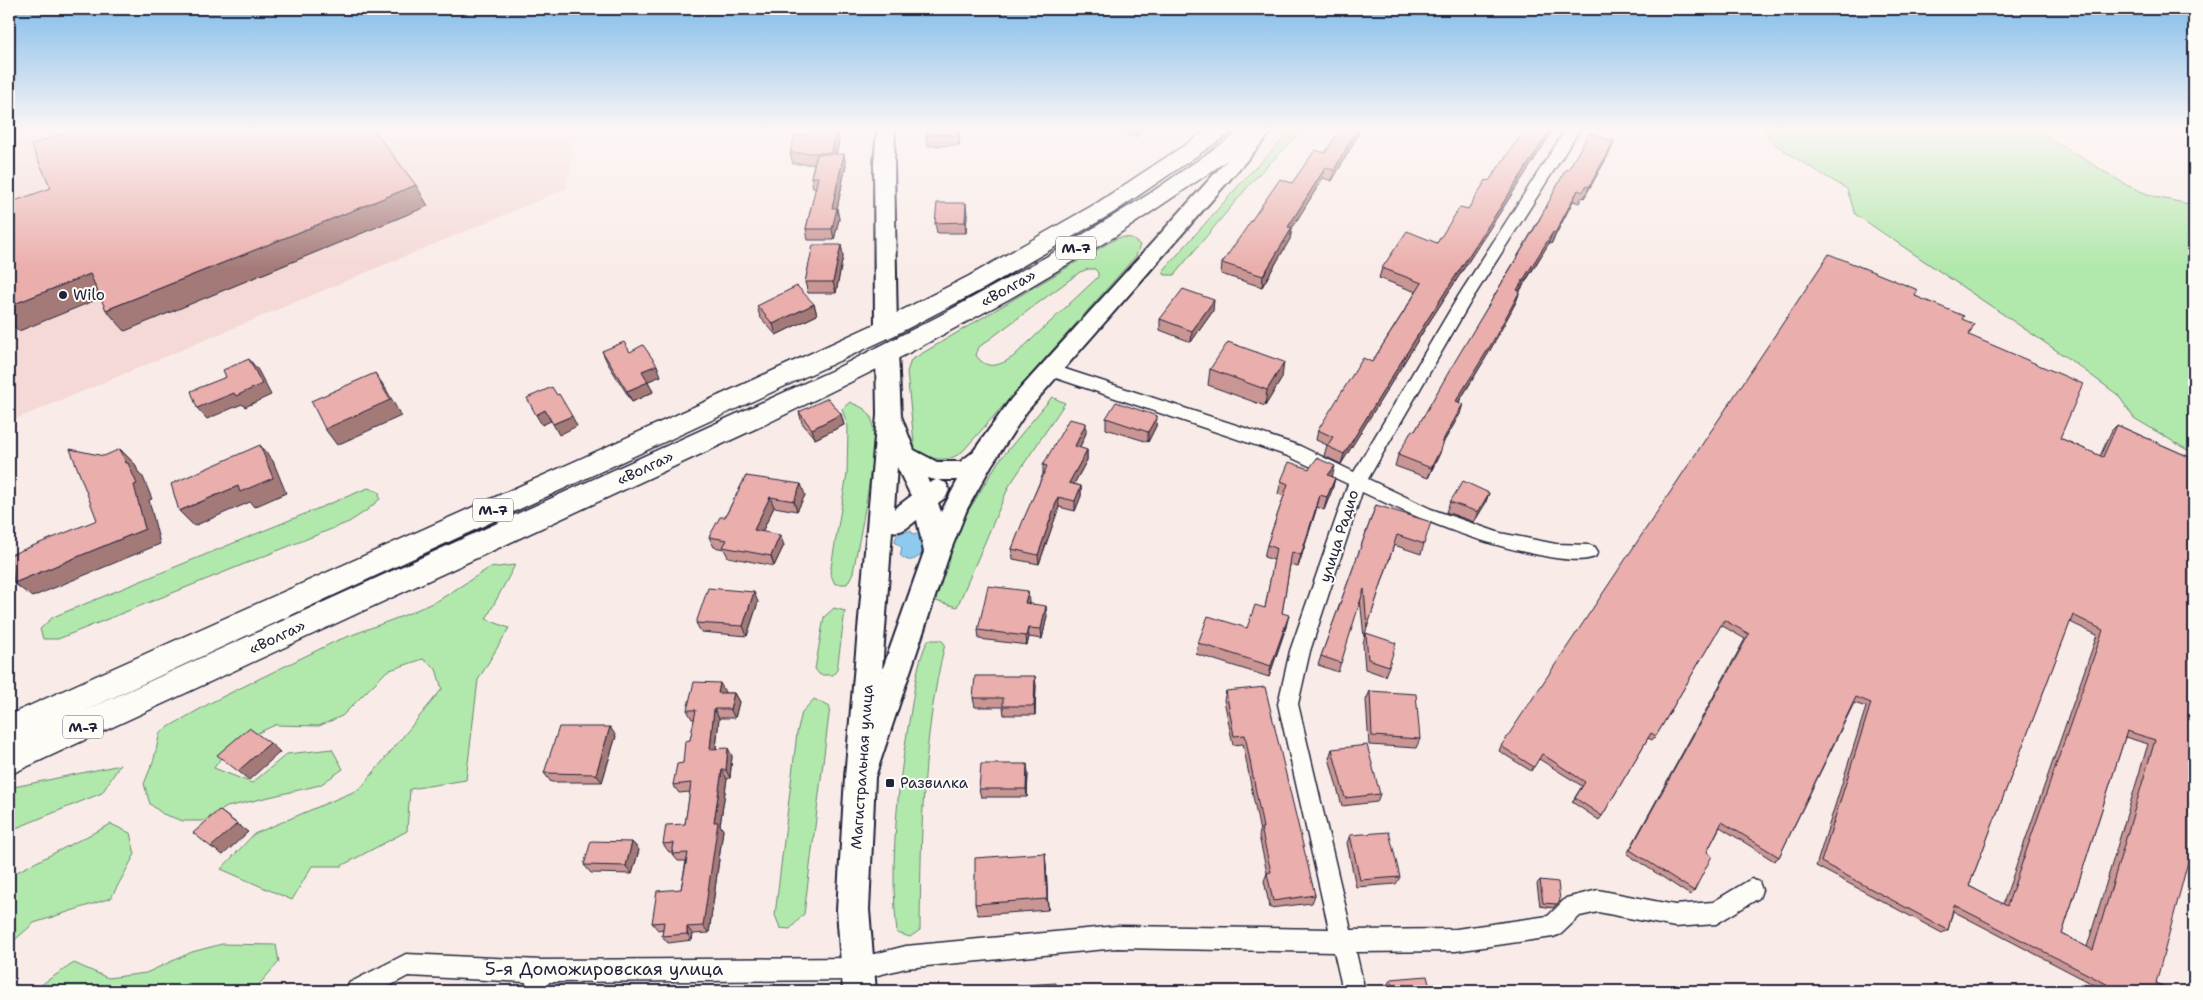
<svg xmlns="http://www.w3.org/2000/svg" width="2203" height="1000" viewBox="0 0 2203 1000" font-family="'Shantell Sans',sans-serif">
	<style>
		.built { fill: #f4d9d6 }
		.green { fill: #b1e8ab; stroke: #6a8573; fill-rule: evenodd }
		.water { fill: #8dcaed; stroke: #6287a6 }
		.lines { fill: none; stroke-linecap: round; stroke-linejoin: round }
		.street-casing { stroke: #22223b; stroke-width: 3 }
		.secondary-casing { stroke: #22223b; stroke-width: 4 }
		.highway-casing { stroke: #22223b; stroke-width: 3 }
		.street { fill: #fdfcf7; fill-rule: evenodd }
		.secondary { fill: #fdfcf7; fill-rule: evenodd }
		.highway { fill: #fdfcf7; fill-rule: evenodd }
		.wall { fill: #c99694; stroke: #22223b; fill-rule: evenodd }
		.shaded-wall { fill: #a47a78; stroke: #22223b }
		.building { fill: #eaaeac; stroke: #22223b; fill-rule: evenodd }
		.poi-dot { fill: #22223b; stroke: #fdfcf7; stroke-width: 2 }
		.labels { text-anchor: middle; stroke-width: 4; stroke-linejoin: round; paint-order: stroke }
		.shield { fill: #fdfcf7; stroke: #646373; stroke-width: 1 }
		.shield-label { font-size: 14px; font-weight: bold; fill: #22223b }
		.street-label { font-size: 15px; fill: #22223b; stroke: #fdfcf7 }
		.poi-label { font-size: 15px; fill: #22223b; stroke: #fdfcf7; text-anchor: start }
		.near-street-label { font-size: 18px; fill: #22223b; stroke: #fdfcf7 }
	</style>
	<rect width="100%" height="100%" fill="#f9ece8"/>
	<filter id="ink" filterUnits="userSpaceOnUse"><feTurbulence type="fractalNoise" baseFrequency=".02" numOctaves="2"/><feDisplacementMap in="SourceGraphic" scale="10" xChannelSelector="R" yChannelSelector="G"/><feConvolveMatrix kernelMatrix="1 2 1 2 8 2 1 2 1" color-interpolation-filters="sRGB"/></filter>
	<g filter="url(#ink)">
		<path class="built" d="M9,129H578L566,189L9,422Z"/>
		<path class="green" d="M1293,129H1304L1256,177L1174,275H1165L1163,271L1248,175Z
			M1765,129H2035L2128,186L2155,197L2194,205V454L2134,418L2118,395L2069,359L1855,214L1847,189L1797,159L1770,141Z
			M1125,237L1131,238L1140,245L1136,256L963,451C948,464 932,459 915,453L907,372L911,360L1117,238ZM1088,269H1095L1098,273V277L1014,356C1000,366 986,371 976,355L979,347L1080,272Z
			M1052,397L1065,403L1009,486L957,607L932,600L961,523L998,462Z
			M850,402C858,406 867,408 871,417C881,442 858,543 853,573L847,584H835L830,573L847,474L848,427L842,409Z
			M368,488L379,492L380,499L366,511L349,522L58,639H43L40,629L53,617Z
			M515,565L486,619L509,628L478,680L466,780L410,789L407,831L341,866H312L292,900L221,869L254,834L360,789L442,689L436,669L423,659L387,671L342,716L319,726L275,725L247,738L221,758L214,768L252,783L287,754L332,749L343,769L320,785L227,807L203,821H183L163,814L150,804L144,784L154,759L160,732L212,702L336,641L405,615L439,600L489,568Z
			M834,608L845,611L837,670L833,675H820L815,669L824,617Z
			M928,640H941L945,644C922,738 921,834 920,930L910,937L897,933C889,860 898,782 911,710C915,686 917,662 928,640Z
			M814,699L830,707L804,914L790,929L780,928L775,915L797,733L802,712Z
			M120,765L102,793L9,831V788Z
			M111,824L130,833L135,854L111,898L34,923L9,945V876Z
			M222,944L276,945L279,962L253,991H35L45,982L74,963L108,978L146,973L192,952Z"/>
		<path class="water" d="M907,531H911L913,534L922,532L927,546L922,548V554C914,561 908,563 900,555L902,548L895,542C896,534 899,533 907,531Z"/>
		<g class="lines">
			<g class="street-casing">
				<path id="street" d="M1566,129H1580L1471,301L1368,479L1431,509L1500,533L1556,544L1589,545L1595,547L1598,552L1595,557C1578,563 1556,558 1539,555C1476,543 1419,519 1362,492L1310,651L1298,704L1351,930L1456,929L1548,916L1566,898L1598,890L1675,905L1713,902L1751,879L1759,882L1762,890L1759,898L1716,924L1675,927L1598,912L1580,916L1561,934L1553,937L1456,951L1356,952L1365,991H1343L1334,952L1117,948L906,968L858,980L549,982L546,991H524L526,982L408,976L380,991H346L349,983L406,954L541,960L858,958L906,946L1117,926L1329,929L1278,704L1290,651L1348,484L1288,456L1044,374L1042,370L1044,366L1050,364L1056,366L1300,446L1354,472L1459,295Z"/>
			</g>
			<g class="secondary-casing">
				<path id="secondary" d="M877,129H895L894,164L897,329L894,334L886,337L878,334L875,329L874,164Z
					M1255,129H1274L1027,411L991,466L967,509L950,552L875,777L869,910L876,991H843L837,910L845,777L877,415L876,353L879,347L887,345L895,347L898,353L901,416L914,450L937,462H960L973,452L1011,399ZM897,467L911,496L894,509ZM927,478L936,480L929,483ZM938,480H958L941,512L938,503L946,497L949,490L946,483ZM917,520L924,552L882,671L892,531C902,534 910,525 917,520Z"/>
			</g>
			<g class="highway-casing">
				<path id="highway" d="M1209,129H1233L1230,133L1113,213L985,288L895,335L82,712L831,371L939,316L1046,257L1149,194L1243,129H1267L1264,133L1215,169L1114,237L1009,299L903,356L770,422L9,775V715L580,459L877,323L969,276L1097,203Z"/>
			</g>
			<use href="#street" class="street"/>
			<use href="#secondary" class="secondary"/>
			<use href="#highway" class="highway"/>
		</g>
		<path class="wall" d="M927,129H960L959,145L928,146L926,135Z
			M1110,129H1144L1136,137Z
			M1525,129H1554L1426,327L1341,464L1324,456L1327,445L1316,440L1318,430L1372,362L1416,292L1379,278L1382,268L1437,243L1468,209L1489,181Z
			M1359,133L1332,181L1323,178L1292,228L1290,239L1262,287L1221,274L1222,263L1292,183L1325,153Z
			M838,137L839,142L836,154L846,165L837,209L839,219L834,240H808L806,229L816,188H813L811,177L814,164H793L790,153Z
			M1614,141L1610,152L1584,198L1582,197L1579,203L1573,201L1551,244L1549,243L1520,291L1516,302L1488,354L1459,402L1460,414L1443,443L1440,453L1428,478L1395,466L1398,455L1415,431L1568,170Z
			M967,214L966,233H937L935,223Z
			M841,245L843,256L836,293H808L805,282Z
			M1915,296L1962,319L1969,335L2060,438L2100,456L2112,430L2117,425L2194,459L2156,983L2173,991H2106L1953,911L1948,930L1942,933L1816,866L1866,707L1854,703L1779,857L1774,861L1720,827L1707,852L1694,891L1690,895L1627,854L1745,639L1721,625L1656,736L1652,740L1648,738L1602,816L1599,820L1572,802L1582,786L1539,759L1531,771L1499,751L1501,746ZM2070,622L2097,635L2003,904L1969,886ZM2125,737L2148,744L2087,947L2062,934Z
			M814,304L817,315L776,335L760,317L757,306Z
			M1213,311L1191,342L1160,330V319Z
			M602,351L630,352L661,376L648,381L653,392L632,402L607,362Z
			M1210,369L1282,378L1265,406L1208,385Z
			M799,412L841,414L844,425L815,439L802,423Z
			M1157,416L1156,426L1148,442L1106,429V418Z
			M1086,433L1079,448L1087,450V460L1074,484L1081,486V496L1075,511L1059,507L1039,564L1013,559L1012,549L1043,474V465Z
			M746,476L805,495L797,511L774,507L762,532L784,545L774,566L728,557L724,549L714,547L709,537L725,517Z
			M1332,476L1335,478L1332,490L1324,510L1317,507L1298,567L1290,565L1282,613L1286,627L1269,677L1196,654L1198,643L1247,628L1265,608L1274,560L1264,557L1267,545L1284,496L1278,494L1281,481Z
			M1489,493L1485,504L1474,522L1446,512L1450,502Z
			M1376,505L1424,544L1421,554L1394,545L1364,637L1360,599L1338,672L1318,665L1321,656Z
			M1028,591V604L1047,616L1042,639L1029,637L1027,645L979,639L978,630Z
			M758,602L747,636L701,632L696,623Z
			M1366,633L1389,666L1385,676L1365,669L1363,643Z
			M1036,685L1035,715H1004L1003,707H975L973,698Z
			M1226,691L1315,895L1312,903L1270,908L1264,881L1267,873L1259,836L1260,832L1243,744L1233,745L1224,700Z
			M1370,691L1420,739L1416,748L1369,745L1366,700Z
			M725,692L724,693H734L739,702L735,718H719L716,749L732,756L730,778L727,779L720,825L723,830L709,933L693,934L692,940L668,943L662,936L663,929L658,930L652,923L681,889L686,861H678L672,854L673,852H669L663,844L685,824L690,792L679,793L673,785L683,763L690,740L695,719H692L687,710Z
			M616,736L602,782H551L544,773Z
			M1332,749L1380,794L1377,802L1342,806L1329,758Z
			M1028,773L1027,797H981L979,789Z
			M1350,835L1400,877L1396,884L1356,887L1347,843Z
			M632,842L639,850L632,874L591,873L584,865Z
			M1046,864L1048,910L978,915L975,904Z
			M1540,880L1560,901L1553,908L1540,906L1537,884Z
			M2194,972V991H2189Z
			M1391,979L1431,991H1389L1387,985Z"/>
		<path class="shaded-wall" d="M835,129H839L838,137L839,142L834,164L832,153Z
			M958,129H960L959,145L958,135Z
			M1137,129H1144L1136,137Z
			M1357,129H1359V133L1332,181L1334,170Z
			M1551,129H1554L1426,327L1341,464L1344,454L1429,317Z
			M1614,141L1610,152L1584,198L1589,187Z
			M844,154L846,165L837,209L839,219L834,240L832,229V208Z
			M1325,168L1323,178L1286,238L1288,227Z
			M416,185L428,206L125,331L106,310Z
			M1578,190L1573,201L1551,244L1555,233Z
			M966,203L967,214L966,233L965,222Z
			M1292,228L1290,239L1262,287L1263,276Z
			M1553,232L1549,243L1513,301L1517,290Z
			M841,245L843,256L836,293L833,282Z
			M90,274L108,295L19,331L9,321V306Z
			M1520,291L1516,302L1488,354L1453,411L1456,401Z
			M1214,300L1213,311L1191,342L1192,331Z
			M814,304L817,315L776,335L773,324Z
			M249,359L258,370L271,395L245,407L242,404L207,419L197,408Z
			M1284,362L1282,378L1265,406L1267,390Z
			M657,365L661,376L646,382L642,371Z
			M375,373L386,389L401,416L337,445L325,429Z
			M648,382L653,392L632,402L627,391Z
			M1463,404L1460,414L1443,443L1440,453L1428,478L1442,442Z
			M545,410L551,421L542,425L536,415Z
			M841,414L844,425L815,439L812,429Z
			M572,416L577,426L559,435L553,424Z
			M1157,416L1156,426L1148,442V432Z
			M1086,423V433L1076,457L1075,446Z
			M260,445L273,461L286,493L254,507L250,502L194,526L179,511L238,486Z
			M120,449L135,464L139,474L143,477L152,499L149,500L160,544L32,597L14,583L145,529L126,463Z
			M1087,450V460L1069,493V483Z
			M1335,466L1332,478L1328,475Z
			M1335,478L1332,490L1324,510L1327,497Z
			M801,484L805,495L797,511L794,501Z
			M1081,486V496L1075,511V501Z
			M1489,493L1485,504L1474,522L1478,512Z
			M1320,495L1317,507L1298,567L1301,555Z
			M770,497L774,507L758,540L754,530Z
			M1058,497L1059,507L1039,564L1038,555Z
			M780,535L784,545L774,566L771,556Z
			M1028,591L1029,601L1026,613L1025,603Z
			M754,592L758,602L747,636L743,626Z
			M1046,606L1047,616L1042,639L1041,629Z
			M1289,615L1286,627L1269,677L1271,666Z
			M1028,628L1029,637L1027,645L1026,636Z
			M1035,676L1036,685L1035,715L1034,706Z
			M720,683L725,692L722,701L718,693Z
			M734,693L739,702L735,718L730,709Z
			M714,709L719,718L715,758L710,749Z
			M610,727L616,736L602,782L596,774Z
			M270,743L280,752L249,780L238,771Z
			M728,748L732,756L730,778L726,770Z
			M1027,764L1028,773L1027,797L1026,789Z
			M722,770L727,779L720,825L723,830L709,933L703,926L714,822Z
			M219,810L248,832L223,855L211,847Z
			M632,842L639,850L632,874L626,866Z
			M1045,853L1046,864L1048,910L1047,899Z
			M687,927L693,934L692,940L687,934Z"/>
		<path class="building" d="M76,129H373L416,185L106,310L90,274L9,306V203L51,188L31,145Z
			M806,129H835L834,131H836L832,153H790L795,136L805,135Z
			M927,129H958V135H926Z
			M1340,129H1357L1334,170L1325,168L1288,227L1292,228L1263,276L1222,263L1280,179L1292,183L1315,150L1325,153Z
			M1525,129H1551L1429,317L1344,454L1327,446L1333,437L1318,430L1363,358L1372,362L1422,283L1382,268L1407,231L1437,243L1460,207L1468,209L1486,180L1489,181Z
			M1589,133L1614,141L1589,187L1586,186L1583,192L1578,190L1555,233L1553,232L1517,290L1520,291L1492,343L1456,401L1463,404L1442,442H1444L1431,468L1398,455L1412,430L1415,431L1451,368L1536,226L1566,169L1568,170Z
			M817,154H844L832,208H837L832,229H806L818,177H811Z
			M937,203H966L965,222L935,223Z
			M813,245H841L833,282H805Z
			M1829,254L1918,290L1915,296L1964,316L1962,319L1974,324L1969,335L2083,384L2060,438L2103,457L2117,425L2194,459V839L2156,983L2173,991H2120L1954,905L1948,930L1821,862L1871,703L1856,697L1779,857L1722,822L1707,852L1712,856L1694,891L1630,850L1749,634L1724,620L1656,736L1651,733L1602,816L1575,798L1585,782L1542,754L1534,767L1501,746ZM2073,615L2103,630L2007,906L1969,886ZM2127,731L2155,740L2093,950L2062,934Z
			M797,286L814,304L773,324L757,306Z
			M1183,289L1214,300L1192,331L1160,319Z
			M624,342L630,352L643,345L657,365L642,371L648,382L627,391L602,351Z
			M1228,342L1284,362L1267,390L1210,369Z
			M249,359L262,384L236,396L234,393L197,408L191,391L226,377L223,370Z
			M375,373L390,400L325,429L311,401Z
			M552,387L557,395L559,394L572,416L553,424L545,410L536,415L527,398Z
			M828,398L841,414L812,429L799,412Z
			M1116,402L1157,416L1148,432L1106,418Z
			M1069,419L1086,423L1075,446L1087,450L1069,483L1081,486L1075,501L1058,497L1038,555L1012,549L1024,518L1047,466L1043,465Z
			M260,445L273,478L240,492L238,486L179,511L171,484Z
			M70,449L104,456L120,449L126,463H128L137,484L134,485L145,529L14,583L10,555L97,520Z
			M1317,458L1335,466L1328,475L1335,478L1327,497L1320,495L1301,555L1292,552L1282,613L1289,615L1271,666L1198,643L1208,616L1247,628L1255,605L1265,608L1276,548L1267,545L1288,484L1281,481L1289,462L1309,469Z
			M746,476L801,484L794,501L770,497L754,530L780,535L771,556L723,547L727,540L709,537L720,517H725Z
			M1463,481L1489,493L1478,512L1450,502Z
			M1376,505L1431,522L1424,544L1397,535L1367,628L1364,589L1341,663L1321,656Z
			M988,586L1028,591L1025,603L1046,606L1041,629L1028,628L1026,636L978,630Z
			M708,588L754,592L743,626L696,623Z
			M1366,633L1396,643L1389,666L1368,659Z
			M975,676H1035L1034,706H1003V698H973Z
			M694,682L720,683L718,693H734L730,709H714L710,749L728,748L726,770H722L714,822H718L703,926L687,927V934L662,936L664,922L652,923L657,891L681,889L688,853L672,854L674,843L663,844L666,825L685,824L691,783L673,785L677,764L683,763L685,741L690,740L696,710H687Z
			M1265,687L1315,895L1273,901L1267,873L1271,872L1261,828H1263L1245,735L1234,736L1226,691Z
			M1370,691L1416,694L1420,739L1372,736Z
			M559,727H610L596,774L544,773Z
			M249,728L270,743L238,771L217,755Z
			M1367,745L1380,794L1345,798L1332,749Z
			M981,764H1027L1026,789H979Z
			M219,810L237,824L211,847L193,833Z
			M1389,832L1400,877L1360,880L1350,835Z
			M591,841L632,842L626,866L584,865Z
			M1045,853L1047,899L975,904V858Z
			M1540,880L1558,882L1560,901L1557,904L1543,903Z
			M1427,976L1431,991H1394L1391,979Z
			M1056,983V991H994V987Z
			M1328,989L1329,991H1309Z"/>
	</g>
	<linearGradient id="sky" x2="0" y2="1"><stop stop-color="#83bdea"/><stop offset="0.48" stop-color="#fcf6f5"/><stop offset="1" stop-color="#fcf6f5" stop-opacity="0"/></linearGradient>
	<rect width="2203" height="269" fill="url(#sky)"/>
	<g class="poi-dot">
		<circle cx="63" cy="295" r="5"/>
		<rect x="885" y="778" width="10" height="10" rx="2.5"/>
	</g>
	<g class="labels">
		<g class="shield">
			<rect x="1056" y="236.5" width="40" height="23" rx="4"/>
			<rect x="473" y="498.5" width="40" height="23" rx="4"/>
			<rect x="63" y="715.5" width="40" height="23" rx="4"/>
		</g>
		<g class="shield-label">
			<text x="1076" y="253">М-7</text>
			<text x="493" y="515">М-7</text>
			<text x="83" y="732">М-7</text>
		</g>
		<g class="street-label">
			<text transform="translate(1008 288) rotate(-29)" y="5">«Волга»</text>
			<text transform="translate(645 468) rotate(-25)" y="5">«Волга»</text>
			<text transform="translate(1339 536) rotate(-72)" y="5">улица Радио</text>
			<text transform="translate(277 637) rotate(-25)" y="5">«Волга»</text>
			<text transform="translate(862 767) rotate(-86)" y="5">Магистральная улица</text>
		</g>
		<g class="poi-label">
			<text x="73" y="300">Wilo</text>
			<text x="900" y="788">Развилка</text>
		</g>
		<g class="near-street-label">
			<text x="604" y="975">5-я Доможировская улица</text>
		</g>
	</g>
	<rect width="2203" height="1000" fill="none" stroke="#fdfcf7" stroke-width="30"/>
	<rect x="15" y="15" width="2173" height="970" fill="none" stroke="#22223b" stroke-width="2" filter="url(#ink)"/>
</svg>
